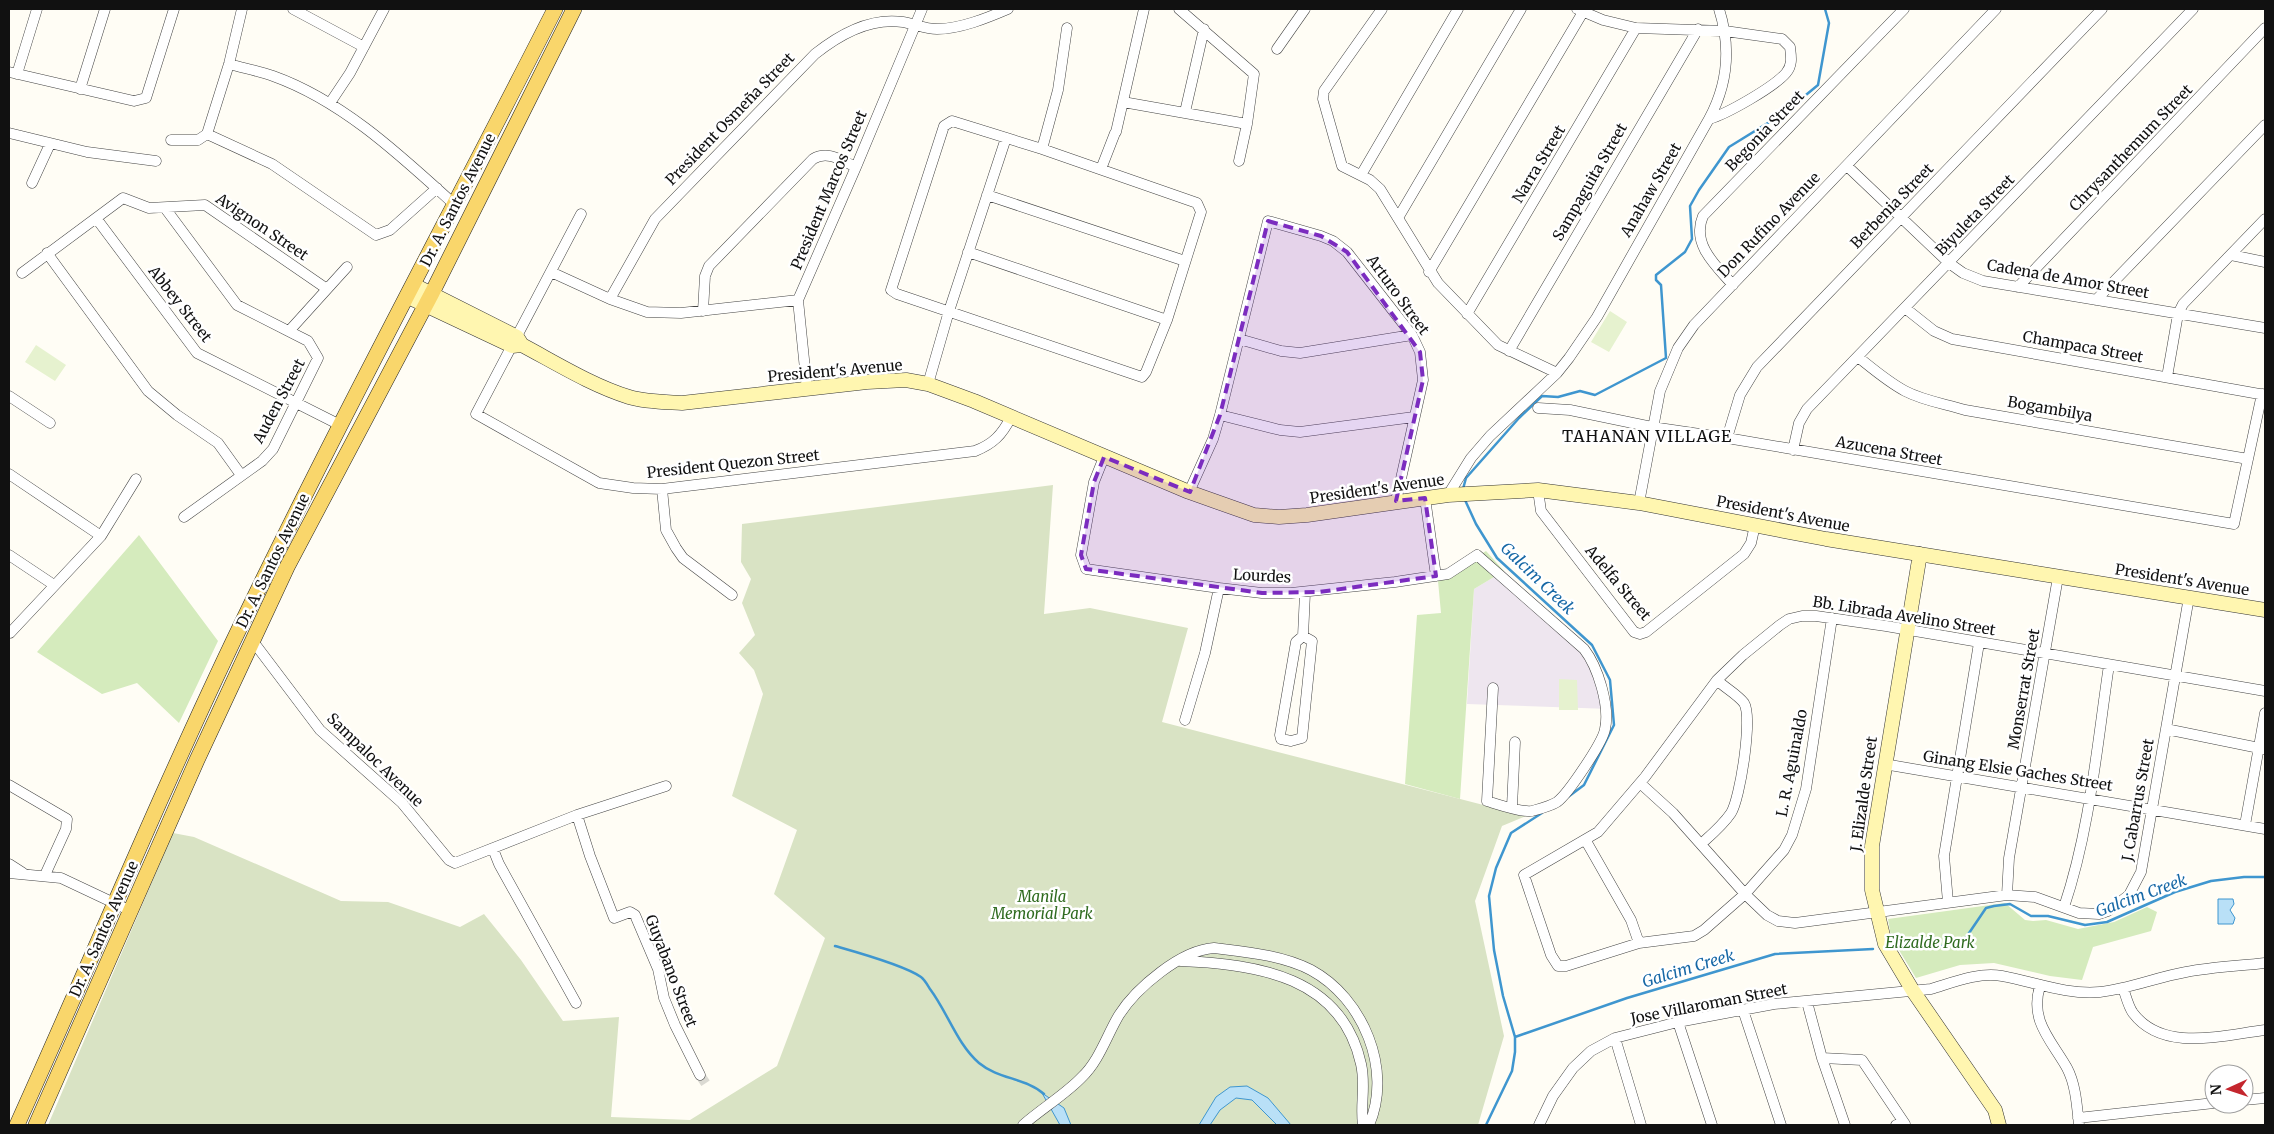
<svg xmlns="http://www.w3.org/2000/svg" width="2274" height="1134" viewBox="0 0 2274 1134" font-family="Merriweather,serif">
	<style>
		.industrial { fill: #eee6ef }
		.green { fill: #d5ebbd }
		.cemetery { fill: #d9e3c4 }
		.pitch { fill: #e6f2cf }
		.water { fill: #b9e0f7; stroke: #3f96cf }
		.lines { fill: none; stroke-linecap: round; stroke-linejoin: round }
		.stream { stroke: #3f96cf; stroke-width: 2.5 }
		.street-tunnel { stroke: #dbdad3; stroke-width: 10; stroke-dasharray: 10 5; stroke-linecap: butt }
		.street-casing { stroke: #444; stroke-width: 11 }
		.secondary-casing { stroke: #333; stroke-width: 15 }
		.primary-casing { stroke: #222; stroke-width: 16 }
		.street { stroke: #fff; stroke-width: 10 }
		.secondary { stroke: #fff6b0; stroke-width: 14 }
		.primary { stroke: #f9d66b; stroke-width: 15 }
		.marked { fill: #7b2cbf; fill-opacity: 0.2; stroke: #7b2cbf; stroke-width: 4; stroke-dasharray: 10 6; stroke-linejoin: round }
		.labels { text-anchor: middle; stroke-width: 5; stroke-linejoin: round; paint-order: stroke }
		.street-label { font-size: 15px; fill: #111; stroke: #fff }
		.park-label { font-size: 15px; font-style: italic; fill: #2f6b1f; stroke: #fff }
		.neighbourhood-label { font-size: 16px; letter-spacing: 1px; fill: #111; stroke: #fff }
		.water-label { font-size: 16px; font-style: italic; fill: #1768a6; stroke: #fff }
	</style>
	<rect width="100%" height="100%" fill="#fffdf5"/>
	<path class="industrial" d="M1504,571L1569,632L1606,680L1610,709L1467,704L1474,589Z"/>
	<path class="green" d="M139,535L218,641L179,723L137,683L102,694L37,652Z
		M1486,551L1504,571L1474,589L1460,799L1405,784L1417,615L1441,613L1438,581Z
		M2005,903L2025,920L2033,921L2046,920L2078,929L2114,922L2147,907L2157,912L2151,931L2093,947L2082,980L2050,976L1994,963L1960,965L1916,978L1891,937L1888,919Z"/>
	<path class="cemetery" d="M1053,485L1044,614L1090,608L1188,628L1162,722L1526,816L1502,826L1475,901L1504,1036L1478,1125H48L173,833L194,837L341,901L388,902L460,927L484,914L521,960L563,1021L619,1017L611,1117L690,1120L777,1066L825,938L774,894L797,830L732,796L763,694L754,670L739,653L755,635L742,603L751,579L741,562L742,524Z"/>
	<path class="pitch" d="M1610,311L1627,322L1609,352L1591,342Z
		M36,345L66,365L55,381L25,362Z
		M1559,679L1577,680L1578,710H1559Z"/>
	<path class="water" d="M2218,899H2233L2234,904L2230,910L2235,918L2233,924H2218Z
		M1247,1086L1268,1098L1291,1125H1277L1252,1100L1236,1098L1220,1110L1210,1125H1199L1216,1097L1230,1087Z
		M1042,1093L1064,1108L1071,1125H1060Z"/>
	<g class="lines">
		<path class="stream" d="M1463,489L1466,478L1519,418L1542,396L1558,397L1580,391L1595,395L1666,358L1661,285L1656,280V275L1685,252L1692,239L1690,206L1699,190L1729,147L1784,113L1818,85L1829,23L1825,9
			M1465,500L1476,524L1497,558L1592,645L1610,680L1614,725L1584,785L1568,797
			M835,946C856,952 904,965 921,977C925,980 928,986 930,989C948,1013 957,1044 979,1063C998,1079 1026,1078 1044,1094
			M1895,948L1939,947L1965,939L1986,908L1994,906L2010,904L2031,916H2048L2085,925L2107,922L2175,892L2211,881L2244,877H2265
			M1515,1037L1627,998L1775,954L1873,949
			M1486,1125L1512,1071L1515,1052V1037L1503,996L1494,950L1489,896L1496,868L1511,833L1542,813"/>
		<path class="street-tunnel" d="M700,1075L706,1084"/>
		<g class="street-casing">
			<path id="street" d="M293,9L364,47
				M1179,9L1254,74L1247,124L1239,161
				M1382,9L1324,91L1323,99L1342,166L1370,180L1380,189L1438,283L1498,345L1557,373
				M1577,9L1603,20L1636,28L1725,31L1782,39L1790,47C1791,56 1793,65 1786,73C1774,87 1727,114 1709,119
				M1277,49L1305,9
				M229,64C243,68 259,71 273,76C343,101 401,156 455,205
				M9,72L134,101L146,98L174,9
				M17,74L37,9
				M80,89L105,9
				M1123,102L1247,124
				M330,103L350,73L384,9
				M1185,112L1204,29
				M952,121L1042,149L1197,203L1201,212L1167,320L1146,372L1142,377L897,294L891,290L944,126Z
				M1116,132L1144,9
				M9,133L87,152L156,161
				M207,134L272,164L376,235L390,230L437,188
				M171,140H198L207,134L229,64L242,9
				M1042,149L1058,90L1067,28
				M1847,166L1949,263L1963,273L1983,281L2265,328
				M1101,169L1115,133
				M1361,175L1458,9
				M32,183L50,144
				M987,195L1185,261
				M165,208L237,305L308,341L318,358L273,449L262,461L184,517
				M581,214L476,414L599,483L633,488L662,489L975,451C993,444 1002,435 1011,417
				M96,218L197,353L340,425
				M1398,218L1521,9
				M968,252L1167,320
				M47,253L148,391L177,415L218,443L241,475
				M2231,255L2265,262
				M551,272L610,299L647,312L681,313L798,300
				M1429,272L1583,12
				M22,273L123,198L149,208L205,205L327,289
				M1733,285C1716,266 1691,244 1703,216L1904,9
				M2018,287L2265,28
				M610,299L655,219L815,54C840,34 870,17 903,22C915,24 925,29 937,29C960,29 987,18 1008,9
				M2096,300L2265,125
				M1905,308L1934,331L1952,339L2265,395
				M703,311L705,276L709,266L813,159C828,150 842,161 856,167
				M1467,314L1636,28
				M290,330L347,267
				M1239,339L1281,351L1300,353L1412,335
				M1509,351L1698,29
				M1858,357C1873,369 1888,382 1905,391C1924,401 1946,404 1965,410L2248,459
				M2167,377L2178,314L2183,304L2265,219
				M928,384L949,311L1006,138
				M807,389L798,300L856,167L922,9
				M9,396L50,423
				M1538,408L1570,410L1652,427L1727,438L2234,524L2262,394
				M1220,415L1280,430L1300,432L1414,417
				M1727,438L1740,395L1757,367L2102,9
				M1793,450L1799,423L1807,409L2193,9
				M1104,457L1094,482L1081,555L1086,569L1219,588L1262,593H1291L1395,582L1448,574L1477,555L1584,649C1598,667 1610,706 1605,729C1603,742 1568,794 1557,802C1551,806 1539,809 1532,811C1523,813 1497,804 1487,801L1493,688
				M9,474L101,536
				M662,489L666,530L676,548L683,558L732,595
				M1538,490L1541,511L1634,632L1640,634L1646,632L1744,554L1751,543L1755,525
				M1189,492L1213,439L1220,415L1268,221L1321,236L1333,241L1347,252L1412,335L1420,352L1423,380L1396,501
				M1448,495L1471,458L1490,436L1557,373L1569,358L1597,317L1709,119C1728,84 1731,47 1719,9
				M1425,498L1436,576
				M1639,503L1660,391L1678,348L1694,325L1996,9
				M9,555L54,585
				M1832,618L1806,789L1792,835L1784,850L1745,894L1704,930L1694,936L1639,943L1566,966H1558L1551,955L1524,875L1598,832L1645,777L1717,680L1743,655L1780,625L1789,619L1802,616H1816L1886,626L2265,691
				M9,632L10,633L101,536L136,479
				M1303,636L1312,641L1302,738L1291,741L1281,739L1280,735L1296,642Z
				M1303,636L1305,593
				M252,640L320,730L402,803L449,860L455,863L577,815L666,786
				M1185,720L1205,653L1219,588
				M2166,729L2264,749
				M1884,764L2265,829
				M1640,783L1673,813L1745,894L1767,915L1778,921L1795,923L2007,895L2035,897L2079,913L2099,914L2108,911L2129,895L2141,872L2189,597
				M9,785L67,819L66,829L45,875
				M1512,807L1515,742
				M577,815L590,856L614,918L630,912L635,915L658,969L664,998L675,1025L700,1075
				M2245,825L2265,713
				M1586,841L1631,920L1639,943
				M1701,844C1711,835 1723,825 1731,813C1740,799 1753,717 1744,703C1737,694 1725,688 1717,680
				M493,849L499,864L576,1003
				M9,864L23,873
				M9,873L61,878L131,911
				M2007,895L2009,858L2058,577
				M1948,902L1944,856L1979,643
				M2064,907C2090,830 2097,745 2109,665
				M1181,961C1258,964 1342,977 1361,1064C1366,1085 1360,1105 1363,1125
				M2040,986C2029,1021 2052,1041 2067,1068C2076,1085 2077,1107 2079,1125
				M2123,988C2126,996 2128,1006 2133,1013C2163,1053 2223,1035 2265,1030
				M1807,1002L1822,1058L1845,1125
				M1743,1010L1781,1125
				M1678,1022L1712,1125
				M1615,1038L1641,1125
				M1822,1058L1862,1060L1905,1124L1896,1125
				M2244,1100L2265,1098
				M2078,1118L2214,1103
				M1023,1125C1041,1109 1066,1094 1082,1077C1099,1061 1107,1035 1119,1015C1136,988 1181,950 1214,948C1246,952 1282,955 1311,970C1363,998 1393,1070 1369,1125
				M1539,1125L1553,1096L1573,1068L1591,1051L1615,1038L1678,1022L1774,1004L1931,989C1954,982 1978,972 2002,976C2035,982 2066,995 2100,992C2129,989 2157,977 2186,972C2212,967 2239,966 2265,963"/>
		</g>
		<g class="secondary-casing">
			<path id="secondary" d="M414,285L517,337L522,345C556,363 591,385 629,397C646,402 665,402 682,403L867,382L906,380L928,384L974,401L1189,492L1254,515L1279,517L1307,515L1448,495L1538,490L1639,503L1826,539L2265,610
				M408,297L512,346L522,345
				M1920,554L1872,846V890L1885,944L1913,991L1995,1110L1999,1125"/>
		</g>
		<g class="primary-casing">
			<path id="primary" d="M17,1125C92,959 162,789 241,625C341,417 451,214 555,9
				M36,1125L197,760L287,567L432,293L574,9"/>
		</g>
		<use href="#street" class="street"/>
		<use href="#secondary" class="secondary"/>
		<use href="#primary" class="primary"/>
	</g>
	<path class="marked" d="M1268,221L1321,236L1347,252L1420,352L1423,380L1396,501L1425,498L1436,576L1319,592L1262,593L1086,569L1081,555L1094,482L1104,457L1190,492L1220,415Z"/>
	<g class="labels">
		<g class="street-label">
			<text transform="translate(730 119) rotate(-46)" y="5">President Osmeña Street</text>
			<text transform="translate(1765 131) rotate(-46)" y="5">Begonia Street</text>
			<text transform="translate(2131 148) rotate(-46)" y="5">Chrysanthemum Street</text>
			<text transform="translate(1539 164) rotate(-59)" y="5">Narra Street</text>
			<text transform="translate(1590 182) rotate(-60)" y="5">Sampaguita Street</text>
			<text transform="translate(829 190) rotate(-67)" y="5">President Marcos Street</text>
			<text transform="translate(1651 190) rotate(-60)" y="5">Anahaw Street</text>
			<text transform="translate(458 200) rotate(-63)" y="5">Dr. A. Santos Avenue</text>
			<text transform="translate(1892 206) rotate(-46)" y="5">Berbenia Street</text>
			<text transform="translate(1975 215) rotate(-46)" y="5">Biyuleta Street</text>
			<text transform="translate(1769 225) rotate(-46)" y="5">Don Rufino Avenue</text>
			<text transform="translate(262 227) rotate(34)" y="5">Avignon Street</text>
			<text transform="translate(2068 279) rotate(10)" y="5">Cadena de Amor Street</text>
			<text transform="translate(1398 295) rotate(54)" y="5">Arturo Street</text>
			<text transform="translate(180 304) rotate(52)" y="5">Abbey Street</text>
			<text transform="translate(2083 347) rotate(10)" y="5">Champaca Street</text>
			<text transform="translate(835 371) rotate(-5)" y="5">President's Avenue</text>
			<text transform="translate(279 401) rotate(-62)" y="5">Auden Street</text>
			<text transform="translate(2050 409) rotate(10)" y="5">Bogambilya</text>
			<text transform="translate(1889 451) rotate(10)" y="5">Azucena Street</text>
			<text transform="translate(733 464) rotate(-6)" y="5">President Quezon Street</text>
			<text transform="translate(1377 489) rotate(-8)" y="5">President's Avenue</text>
			<text transform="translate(1783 514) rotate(11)" y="5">President's Avenue</text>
			<text transform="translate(273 561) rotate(-64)" y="5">Dr. A. Santos Avenue</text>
			<text transform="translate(1262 576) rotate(3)" y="5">Lourdes</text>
			<text transform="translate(2182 580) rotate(9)" y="5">President's Avenue</text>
			<text transform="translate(1618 583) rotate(50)" y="5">Adelfa Street</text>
			<text transform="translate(1904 616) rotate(9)" y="5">Bb. Librada Avelino Street</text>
			<text transform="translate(2024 689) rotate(-80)" y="5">Monserrat Street</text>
			<text transform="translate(375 760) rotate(44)" y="5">Sampaloc Avenue</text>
			<text transform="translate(1792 763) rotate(-79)" y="5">L. R. Aguinaldo</text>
			<text transform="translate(2018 771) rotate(9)" y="5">Ginang Elsie Gaches Street</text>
			<text transform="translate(1864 794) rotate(-82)" y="5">J. Elizalde Street</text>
			<text transform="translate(2138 800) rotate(-80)" y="5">J. Cabarrus Street</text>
			<text transform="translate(104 929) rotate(-66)" y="5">Dr. A. Santos Avenue</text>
			<text transform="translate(671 971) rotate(69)" y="5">Guyabano Street</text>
			<text transform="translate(1709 1004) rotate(-11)" y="5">Jose Villaroman Street</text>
		</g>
		<g class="park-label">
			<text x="1042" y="902">Manila<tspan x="1042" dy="17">Memorial Park</tspan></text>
			<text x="1930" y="948">Elizalde Park</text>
		</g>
		<g class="neighbourhood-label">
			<text x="1647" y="442">TAHANAN VILLAGE</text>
		</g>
		<g class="water-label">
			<text transform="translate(1538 578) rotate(44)" y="6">Galcim Creek</text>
			<text transform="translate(2141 895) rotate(-20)" y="6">Galcim Creek</text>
			<text transform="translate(1688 968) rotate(-17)" y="6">Galcim Creek</text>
		</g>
	</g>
	<rect width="2274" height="1134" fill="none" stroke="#111111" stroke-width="20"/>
	<g transform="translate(2229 1089) rotate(267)"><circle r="24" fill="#ffffff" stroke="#a0a0a0"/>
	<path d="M0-4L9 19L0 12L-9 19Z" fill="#c4262e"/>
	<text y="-8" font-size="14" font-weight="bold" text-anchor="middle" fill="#111111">N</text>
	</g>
</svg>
